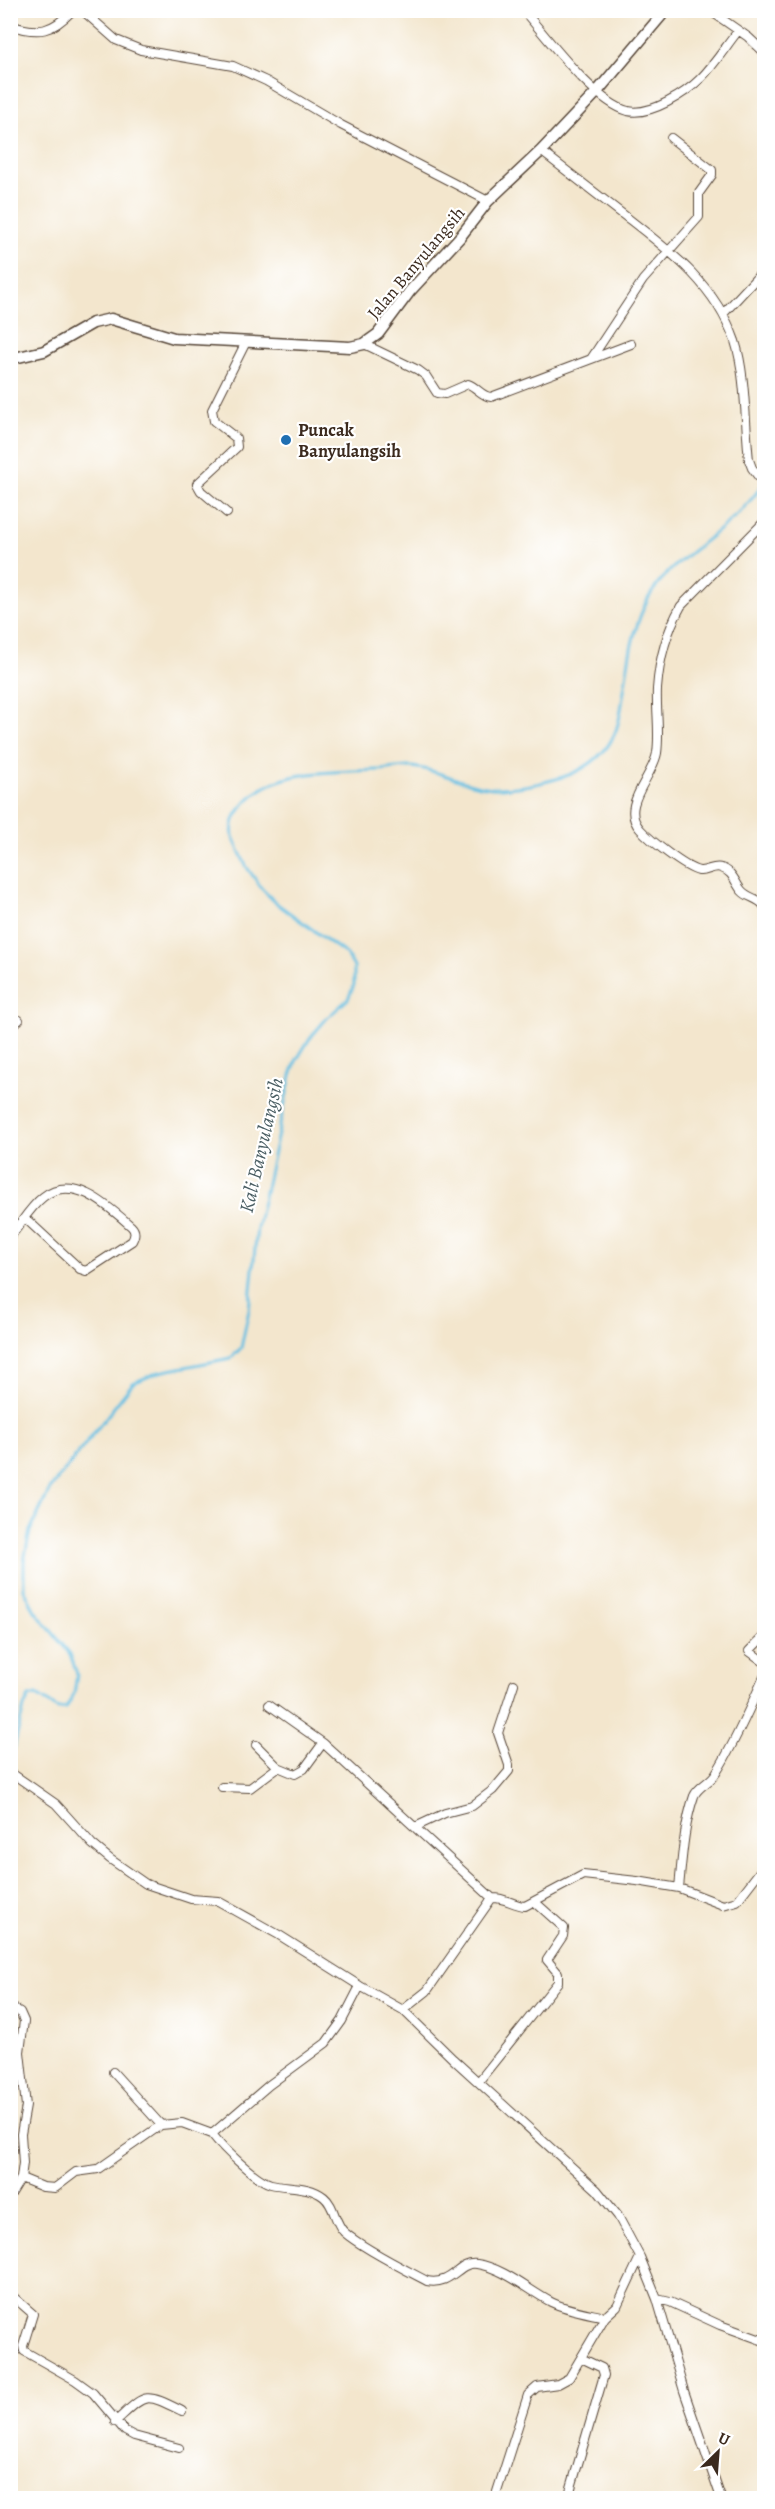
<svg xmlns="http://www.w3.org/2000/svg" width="775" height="2509" viewBox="0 0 775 2509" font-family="Alegreya,serif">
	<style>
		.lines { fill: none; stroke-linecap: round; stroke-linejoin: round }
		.stream { stroke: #65bfe2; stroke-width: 3 }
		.minor-casing { stroke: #574638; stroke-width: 10 }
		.tertiary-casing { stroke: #574638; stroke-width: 13 }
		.minor { stroke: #fff; stroke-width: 8 }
		.tertiary { stroke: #fff; stroke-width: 10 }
		.poi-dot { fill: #1f6fb2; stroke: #fff; stroke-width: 2 }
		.labels { text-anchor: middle; stroke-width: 4.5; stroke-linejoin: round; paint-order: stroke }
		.street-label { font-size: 18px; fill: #3b2a1e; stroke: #fff }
		.poi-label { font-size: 18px; font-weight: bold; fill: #3b2a1e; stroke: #fff; text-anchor: start }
		.water-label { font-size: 20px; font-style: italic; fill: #4a5e63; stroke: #fff }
	</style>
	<rect width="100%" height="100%" fill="#fff"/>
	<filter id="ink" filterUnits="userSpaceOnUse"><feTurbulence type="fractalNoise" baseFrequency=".0167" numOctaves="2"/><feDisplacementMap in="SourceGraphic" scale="12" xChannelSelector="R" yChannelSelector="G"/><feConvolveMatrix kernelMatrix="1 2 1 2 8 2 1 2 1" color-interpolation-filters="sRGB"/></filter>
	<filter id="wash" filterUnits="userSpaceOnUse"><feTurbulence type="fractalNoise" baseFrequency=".008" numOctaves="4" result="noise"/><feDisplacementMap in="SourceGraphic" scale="24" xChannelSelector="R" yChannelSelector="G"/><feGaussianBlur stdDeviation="1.35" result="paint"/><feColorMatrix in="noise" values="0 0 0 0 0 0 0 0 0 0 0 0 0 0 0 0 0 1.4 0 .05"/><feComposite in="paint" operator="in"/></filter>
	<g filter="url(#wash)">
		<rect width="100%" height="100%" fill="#f3e6cd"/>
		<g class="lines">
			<path class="stream" d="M10,1762L24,1707L29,1697L37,1695L58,1709L66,1708L74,1694L77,1674L70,1654L35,1611L24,1589V1561L30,1531L50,1489L133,1383L159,1372L231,1358L241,1348L249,1310L257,1228L291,1075L296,1061L310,1038L327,1018L348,999L354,985V967L346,954L276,903L262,889L246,866L233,837C231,825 234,817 241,808C270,767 333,773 376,770C388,770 400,766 412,767C442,770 470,789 500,788C521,788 543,783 563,777C582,771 603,757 612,739C620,725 621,707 624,691C628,663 632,634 644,607C666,556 730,535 762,485"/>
		</g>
	</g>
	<g filter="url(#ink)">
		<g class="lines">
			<g class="minor-casing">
				<path id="minor" d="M82,10L116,40L141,50L233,66L266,81L341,125L488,201
					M523,10C547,37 595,103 628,111C651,116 686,93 701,78C715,64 726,46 738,31
					M709,10L748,37L764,52
					M10,25C39,35 52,32 73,10
					M541,151C569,173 597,194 625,216C670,251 715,284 735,341C746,375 745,424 749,460L752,468L764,484
					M723,314L764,270
					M364,344L418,370L426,376L437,393L445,394L468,384C477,387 481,396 491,397L631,344
					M591,359L643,280L699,217V193L712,175V170L671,138
					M227,513L201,491L197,484L237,447L236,438L214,421L212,410L246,342
					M764,522L681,606C667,631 659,661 657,689C656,711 660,732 657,753C653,777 619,806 640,829C650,840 685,868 699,871C707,872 714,865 721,868C733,871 735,883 742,891C748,898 759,898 764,906
					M10,1027L19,1020
					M10,1237C21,1224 29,1208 43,1197C73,1173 108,1206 131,1226C136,1231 135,1235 132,1241L86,1271L80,1269L25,1218
					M764,1636L749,1651L764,1662
					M269,1705L323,1743L492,1898
					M256,1745L278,1767L295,1774L304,1769L323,1743
					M10,1772L56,1804L92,1844L110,1859L146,1884L191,1899L218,1901L279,1935L360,1986L403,2010L453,2059L597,2190L618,2216L640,2257L657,2299L670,2302L720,2325L764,2341
					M222,1787L250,1788L278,1767
					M415,1827L445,1813L472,1806L493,1790L509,1771V1765L498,1733L514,1684
					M679,1888C682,1858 684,1825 694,1796C698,1786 710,1783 716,1773C735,1743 749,1709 764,1677
					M10,2006L20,2012L24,2021L20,2052L26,2106L21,2134L23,2163L21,2178
					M403,2010L427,1991L492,1898C504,1897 513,1905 525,1906L583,1875L637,1881L679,1888L723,1905L737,1901L764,1866
					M113,2072L161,2125
					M479,2081L558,1982V1973L547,1960L563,1936L564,1928L535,1902
					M212,2134C222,2147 255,2180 271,2184C288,2188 309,2185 324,2197C335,2206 334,2222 344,2232C362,2248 404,2269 427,2281C453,2286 458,2261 477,2264C504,2268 528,2290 551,2302C567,2310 588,2313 605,2317
					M10,2196L21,2178L43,2187L55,2188L76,2172L98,2169L161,2125L182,2123L212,2134L269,2085L326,2043L342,2021L360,1986
					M10,2294L33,2314L23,2346L24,2351L75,2380L93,2393L125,2431L134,2436L179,2448
					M657,2299L684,2391L721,2498
					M115,2422C147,2393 143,2392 182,2411
					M495,2498L528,2395L537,2387L558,2384L569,2378L605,2317L617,2306L640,2257
					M568,2498L604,2375L602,2368L581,2358"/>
			</g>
			<g class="tertiary-casing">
				<path id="tertiary" d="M10,359L44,351L93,323L111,319L174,338L350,347L364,344L378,334L410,291L460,237L488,201L541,151L596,93L666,10"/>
			</g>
			<use href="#minor" class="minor"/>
			<use href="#tertiary" class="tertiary"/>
		</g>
	</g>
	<circle class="poi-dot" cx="286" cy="440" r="6"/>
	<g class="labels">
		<g class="street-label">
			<text transform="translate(416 263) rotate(-50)" y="6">Jalan Banyulangsih</text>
		</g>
		<g class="poi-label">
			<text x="298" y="436">Puncak<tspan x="298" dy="21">Banyulangsih</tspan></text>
		</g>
		<g class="water-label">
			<text transform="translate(261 1145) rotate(-77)" y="7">Kali Banyulangsih</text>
		</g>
	</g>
	<rect width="775" height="2509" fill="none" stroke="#fff" stroke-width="36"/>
	<g transform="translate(718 2452) rotate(25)" stroke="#ffffff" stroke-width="4.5" paint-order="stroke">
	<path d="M0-4.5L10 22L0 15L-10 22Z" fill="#3b2a1e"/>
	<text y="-9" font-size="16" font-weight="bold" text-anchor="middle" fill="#3b2a1e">U</text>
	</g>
</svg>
